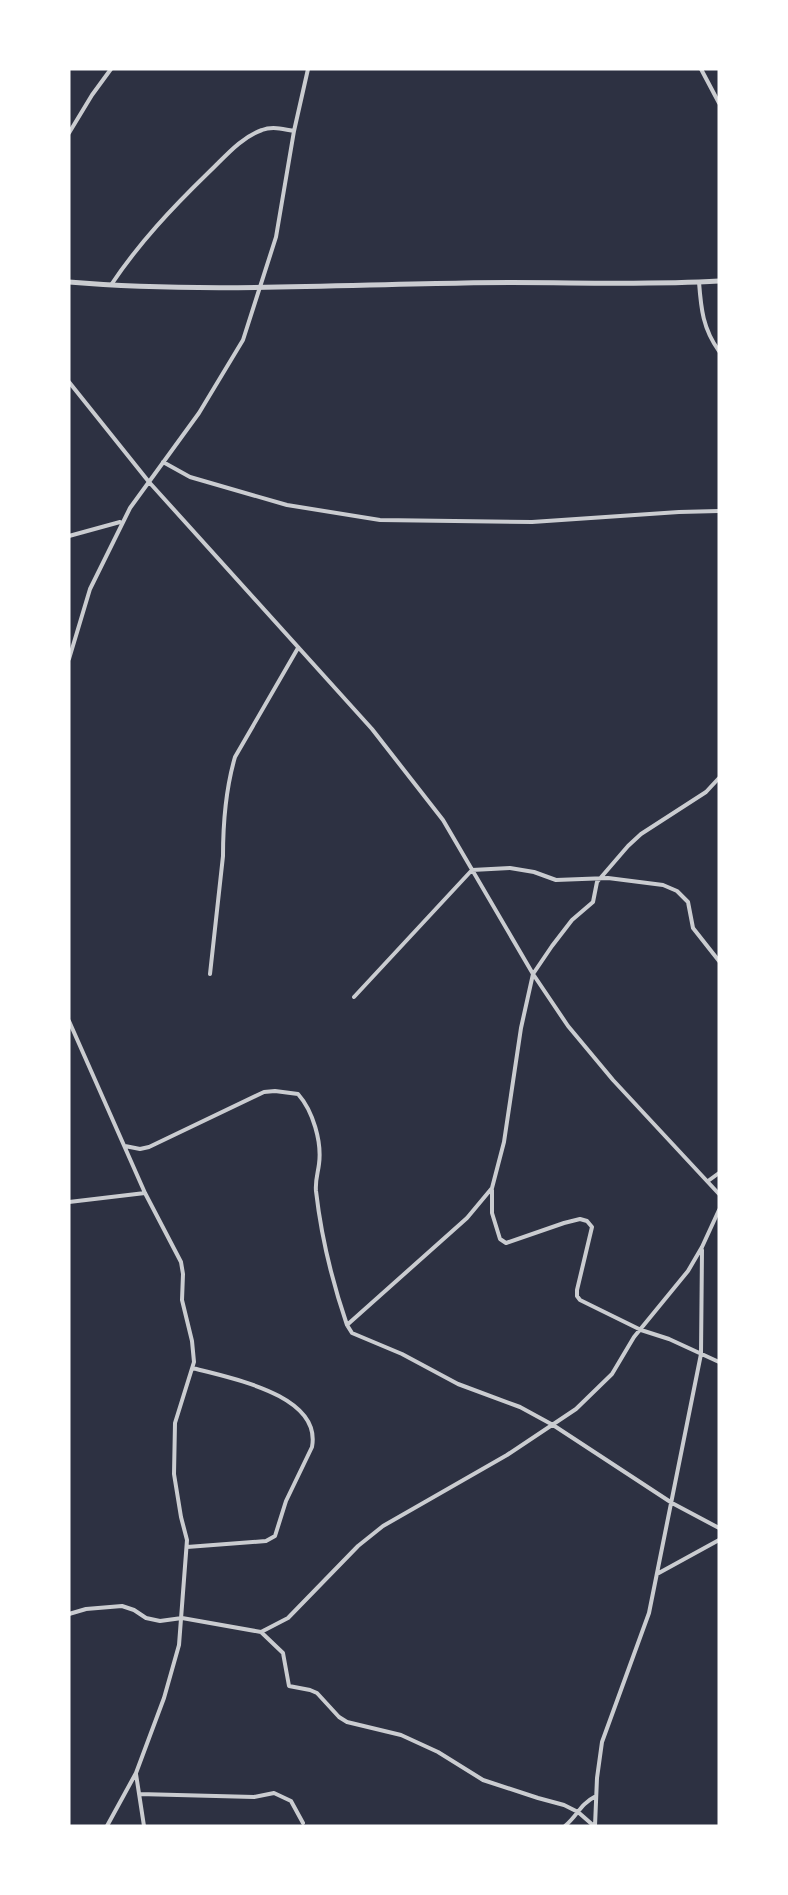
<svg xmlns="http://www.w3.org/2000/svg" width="788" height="1895" viewBox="0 0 788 1895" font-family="Quicksand,sans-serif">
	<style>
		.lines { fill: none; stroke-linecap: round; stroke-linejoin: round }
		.minor { stroke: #caccd0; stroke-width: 4 }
		.tertiary { stroke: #caccd0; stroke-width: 5 }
	</style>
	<rect width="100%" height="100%" fill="#2d3142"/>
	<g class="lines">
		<path class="minor" d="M701,69L719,103
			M69,133L92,95L111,69
			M699,282C701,309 703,329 719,351
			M111,285C139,243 172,208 208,173C225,157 240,138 262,130C272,126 284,129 294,131
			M69,382L149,482L372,729L443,820L533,974L568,1026L613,1080L719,1194
			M163,462L190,477L287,505L380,520L532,522L679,512L719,511
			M69,536L120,522
			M69,659L90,589L130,508L199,413L243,340L276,237L294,131L308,69
			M719,778L706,792L641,834L628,846L597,882L593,902L572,920L552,946L533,974L521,1028L504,1142L492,1188L467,1218L347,1325L352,1333L402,1354L458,1384L520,1407L553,1425L672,1503L719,1528
			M210,974L223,856C223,824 226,788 235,757L298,648
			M354,997L472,870L510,868L534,872L556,880L608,878L663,885L677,891L688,902L693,928L719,961
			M69,1021L145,1193L181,1262L183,1274L182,1300L192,1341L194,1362L175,1423L174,1474L181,1517L187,1540L179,1645L164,1698L136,1773L107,1826
			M125,1146L140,1149L149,1147L264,1092L275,1091L298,1094C313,1111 322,1142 319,1164C318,1173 315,1180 316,1191C321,1235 333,1284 347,1325
			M708,1181L719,1173
			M492,1190V1213L500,1239L506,1243L564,1223L580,1219L587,1221L592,1227L577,1290V1296L580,1300L641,1330L669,1339L719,1362
			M69,1202L145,1193
			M187,1547L266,1541L275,1536L286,1501L312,1447C322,1394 228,1378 193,1368
			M657,1574L719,1540
			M69,1614L86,1609L122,1606L134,1610L146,1618L160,1621L182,1618L261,1632L288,1618L358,1546L383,1526L507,1455L576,1409L612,1374L634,1337L688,1271L702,1247L719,1210
			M261,1632L283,1653L289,1686L310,1690L317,1693L339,1717L347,1722L401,1735L438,1752L483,1780L538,1798L564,1805L578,1812L594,1826
			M136,1774L144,1826
			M139,1794L254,1797L274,1793L291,1801L303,1823
			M565,1826C579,1814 579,1805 596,1796
			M595,1826L597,1778L602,1742L649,1613L701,1354L702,1250"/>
		<path class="tertiary" d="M69,282C200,293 333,285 464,283C549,281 635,286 719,281"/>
	</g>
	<rect width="788" height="1895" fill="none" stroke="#ffffff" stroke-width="141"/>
</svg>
